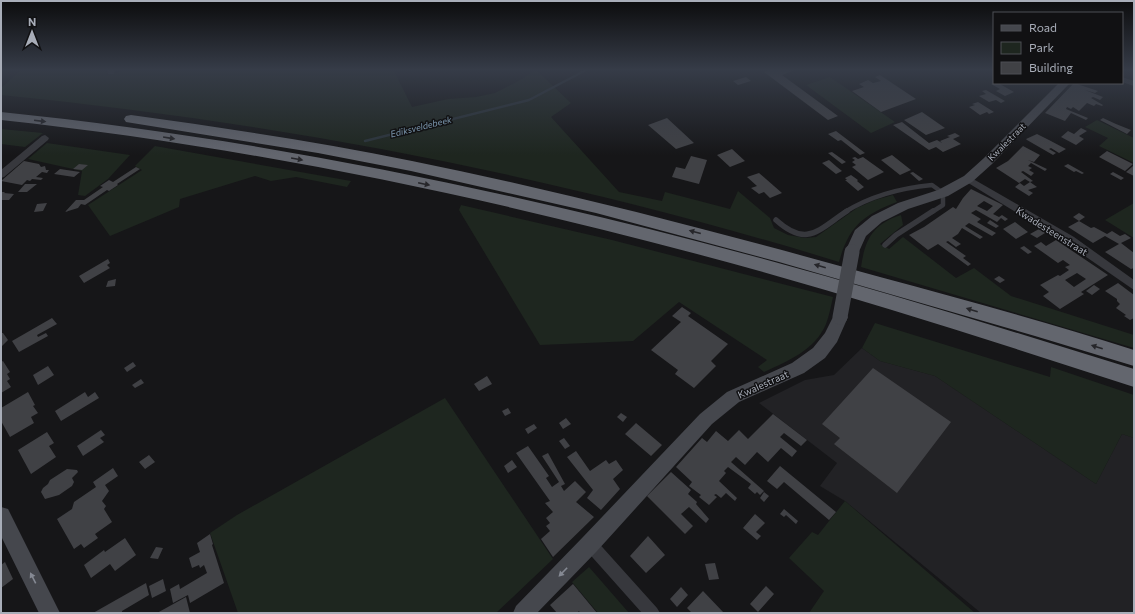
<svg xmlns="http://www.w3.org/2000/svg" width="1135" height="614" viewBox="0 0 1135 614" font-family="Commissioner,sans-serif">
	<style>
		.built { fill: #222225 }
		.green { fill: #1e261f }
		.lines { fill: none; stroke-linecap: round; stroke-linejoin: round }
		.stream { stroke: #2c353c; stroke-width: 2.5 }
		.building { fill: #404145; fill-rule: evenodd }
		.lane-far1 { stroke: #37383d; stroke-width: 4.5 }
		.lane { stroke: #37383d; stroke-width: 5.5 }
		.street { fill: #37383d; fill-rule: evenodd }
		.secondary { fill: #45474d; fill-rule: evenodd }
		.highway { fill: #63666e; fill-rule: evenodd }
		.secondary-bridge { stroke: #45474d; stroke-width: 15 }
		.oneway { fill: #26262a }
		.oneway2 { fill: #858993 }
		.labels { text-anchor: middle; stroke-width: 3; stroke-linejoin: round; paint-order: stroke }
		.far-water-label { font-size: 9px; font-style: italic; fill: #7f9bb3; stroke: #111113 }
		.far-street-label { font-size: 9px; fill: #a8adb8; stroke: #111113 }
		.street-label { font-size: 10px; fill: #a8adb8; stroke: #111113 }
	</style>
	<rect width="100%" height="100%" fill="#161618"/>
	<path class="built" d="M862,348L880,361L935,376L1096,484L1122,434L1134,438V613H981L845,501L820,486L837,463L759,403L805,380L834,375Z"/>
	<path class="green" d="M22,69H105L107,75L132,69H393L412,107L448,99L476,97L495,93L522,79L536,70L571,103L551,117L619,192L662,201L665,192L730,209L738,191L770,218L774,228L788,235L805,238L816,237L857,208L875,200L893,195L897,202C863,215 849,226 839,262C567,178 285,123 1,95V88Z
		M830,77L895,122L871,133L806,85Z
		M1097,120L1134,138V163L1099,146L1108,138L1085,127Z
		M1,129L43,133L25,147L1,144Z
		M47,143L130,155L108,179L85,196L78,195L82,171L28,159Z
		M155,146L351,181L347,187L296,177L271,181L255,176L180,199L179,207L110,236L88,205L142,170L135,166Z
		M1134,203V238L1105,220Z
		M461,205L612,240L833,297C831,306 829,316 826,324C815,350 788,361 764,372L758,367L767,360L679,302L633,341L540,345L459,210Z
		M901,215L903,225L880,244L889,249L903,237L956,278L974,268L1011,296L1134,335V348L861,267C865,239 873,224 901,215Z
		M875,323L1050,377L1051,367L1134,395V438L1122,434L1096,484L935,376L880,361L862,348Z
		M445,398L553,559L496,613H238L210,533L237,515Z
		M845,501L975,613H809L824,591L789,558L812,532L818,535Z
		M589,567L629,613H598L572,582Z"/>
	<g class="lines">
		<path class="stream" d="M365,141L529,100L588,69"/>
	</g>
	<path class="building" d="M771,69H798L782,75L838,116L828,120L764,72Z
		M880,75L916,99L881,112L852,91L864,87L859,84L868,80L873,83L881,81L875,77Z
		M746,77L751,81L738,85L733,81Z
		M995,83H998L1014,92L1005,96L996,91L1000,89L991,84Z
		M1074,83L1098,91L1095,93L1085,90L1103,97L1100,100L1093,97L1091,98L1103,105L1102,106L1096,104L1094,106L1087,103L1079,111L1073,107L1071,109L1067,107L1066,109L1088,118L1086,120L1071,113L1065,121L1045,113Z
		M986,90L1005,101L1001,103L996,100L989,102L979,96L986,94L982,91Z
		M978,102L994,112L989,114L987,112L980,115L969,107L975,105L972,104Z
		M922,112L945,128L926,135L904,120Z
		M667,118L694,143L676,149L648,125Z
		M1103,118L1116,124L1131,130L1127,134L1100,120Z
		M902,122L929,143L937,140L942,143L940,141L950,137L947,136L955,133L960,136L953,139L961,144L943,152L936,147L929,150L893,125Z
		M1081,128L1087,131L1079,136L1084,139L1076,145L1061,137L1068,131L1074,134Z
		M836,131L865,153L860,155L841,140L838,141L828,134Z
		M1037,134L1049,140L1066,149L1059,153L1051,148L1049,149L1056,153L1053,155L1027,140L1026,139Z
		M1023,146L1040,155L1034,162L1028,160L1047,169L1045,171L1031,163L1028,166L1032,168L1029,170L1034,173L1031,176L1023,171L1021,172L1033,181L1030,182L1037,187L1028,190L1033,193L1029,196L1015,187L1020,183L1024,186L1030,182L1025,179L1019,183L996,168L1008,161Z
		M732,149L745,161L730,167L717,155Z
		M1107,151L1133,164L1125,171L1099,157Z
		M832,152L846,162L842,164L828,153Z
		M892,155L911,170L900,175L881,160Z
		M691,156L707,160L699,184L672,177L676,167L685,169Z
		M855,157L858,159L863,157L884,172L868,180L852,167L856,165L852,162L855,160L852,158Z
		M829,160L837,167L842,171L836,174L822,163Z
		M24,161L39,164L41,167L45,166L46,170H49L47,173L42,172L36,177L43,178L41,180L32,179L30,181L27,180L22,185L1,181Z
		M79,164L88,165L82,170L73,169Z
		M1068,164L1084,173L1082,174L1076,171L1074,172L1064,166Z
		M1133,166H1134V176L1126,172Z
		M136,167L140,169L117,184L118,185L109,191L107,190L85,205L81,204L78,208L65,212L76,200H84L103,187L100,186L109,180L113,182Z
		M60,169L80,172L74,177L54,174Z
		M913,172L923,179L919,181L910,173Z
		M1113,172L1124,178L1121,180L1110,174Z
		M759,173L782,193L770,198L764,192L759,194L751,188L757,186L747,177Z
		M851,175L858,180L857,181L864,187L858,191L845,180H847L845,178Z
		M25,184H37L27,192H18Z
		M971,189L1003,205L993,214L999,217L1002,215L1008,219L1005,221L1001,218L997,222L976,210L971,213L981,219L977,222L996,233L992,236L969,223L965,226L983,237L980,239L962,228L958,234L952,238L961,244L956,247L948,241L946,242L966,256L963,258L971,264L968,266L938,244L928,250L909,235L924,227L953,207L956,209L963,198ZM984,201L993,206L987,211L977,206Z
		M1,192H5L4,193L14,194L9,200H1Z
		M47,203L43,211L34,212L37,204Z
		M1079,213L1085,217L1079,221L1091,228L1094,227L1107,234L1112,231L1120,236L1125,234L1131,238L1121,243L1134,253V268L1131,269L1105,252L1119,244L1105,236L1093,243L1068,227L1079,221L1073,217Z
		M990,220L999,226L996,228L987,223Z
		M1015,222L1028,232L1016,239L1003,229Z
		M1039,229L1045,233L1037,238L1030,234Z
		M1056,240L1108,275L1081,292L1084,294L1060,309L1043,296L1049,292L1040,285L1058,275L1060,276L1069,270L1065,267L1070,265L1063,260L1058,263L1034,246L1041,242L1046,246ZM1077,273L1086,279L1074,287L1065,280Z
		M1024,246L1032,252L1028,254L1020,248Z
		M108,259L110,263L107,265L110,268L84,283L79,276Z
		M999,276L1005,280L1000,283L994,279Z
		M116,279L115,286L106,287L108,281Z
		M1118,283L1134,295V318L1130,320L1124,316L1126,315L1116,308L1120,304L1117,301V299L1105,291Z
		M1094,285L1100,289L1092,295L1086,291Z
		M682,307L691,313L688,316L728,344L711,361L716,366L694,388L675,374L678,370L651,350L681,322L672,316Z
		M52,318L57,324L37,335L38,337L46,333L48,336L19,352L12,341Z
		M1,333H3L8,340L1,347Z
		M3,361L10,372L7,374L10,379L7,381L11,387L1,393V362Z
		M133,362L136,366L127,372L124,368Z
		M48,366L54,375L38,385L33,375Z
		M873,368L951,422L897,493L834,444L840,438L822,424Z
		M487,376L492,384L479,391L474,384Z
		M141,379L144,383L135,388L132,385Z
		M28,392L35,405L33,406L38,413L31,417L34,423L10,437L1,421V408Z
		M85,392L88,397L95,392L99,398L61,421L55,411Z
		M508,408L511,413L505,416L502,411Z
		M621,413L627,417L623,422L617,417Z
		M773,414L807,440L801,446L784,433L780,437L797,451L792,457L781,448L768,462L757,452L745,465L736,457L731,462L764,491L760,495L757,492L755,494L748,488L751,484L728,467L724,471L726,473L719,481L737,498L735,501L726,493L721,498L716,494L714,495L717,497L709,505L699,497L701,495L689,486L692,482L676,467L702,438L707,442L716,431L728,441L739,430L748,439Z
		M566,418L571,424L563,429L559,423Z
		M636,423L662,445L651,456L625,434Z
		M534,424L537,428L528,434L525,429Z
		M101,430L105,435L100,438L104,442L83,456L77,446Z
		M47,432L54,443L49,446L56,457L31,474L18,450Z
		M564,438L570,446L565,449L559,441Z
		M528,446L549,476L546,478L552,487L559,482L542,456L548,453L565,484L561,486L564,491L575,481L586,492L576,502L594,517L553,557L541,539L550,531L546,526L550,523L546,518L553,512L545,503L550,501L516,453Z
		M576,451L590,471L606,460L609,464L616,460L623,470L613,479L620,489L601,510L587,498L593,490L567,457Z
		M149,455L155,462L145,469L139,462Z
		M512,460L517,467L508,473L504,466Z
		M780,466L836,512L829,520L784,482L777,489L767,481Z
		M113,468L118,476L105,485L109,491L102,501L106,506L104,509L112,522L95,534L98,538L84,548L81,544L74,549L57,519L72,509L74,502L96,487L93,482Z
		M67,469L77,470L78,472L72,478L74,482L72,486L59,495L45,499L41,492L43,488L48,484L50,480Z
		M671,472L691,490L688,494L697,502L696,504L709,519L706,523L689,507L681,514L693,526L685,534L647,496Z
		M764,492L769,496L764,502L760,498Z
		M784,509L798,521L796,524L786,515L784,517L780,514Z
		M755,514L765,523L756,532L761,536L757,540L743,528Z
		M210,534L213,544L212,545L224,583L190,603L188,595L173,603L170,589L179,584L180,589L207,573L204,565L200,568L199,565L192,568L189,558L200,552L197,543Z
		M648,536L665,555L646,573L630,556Z
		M125,538L136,555L115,571L110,564L91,578L84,565L104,550L105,552Z
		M156,547L163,548L158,559L150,558Z
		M5,562L13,579L1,588V565Z
		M715,563L719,579L709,580L705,564Z
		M163,579L166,591L152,598L149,586Z
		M146,583L149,595L122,611V613H93Z
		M573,584L597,613H580L579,611L577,613H557L550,605Z
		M766,586L774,594L758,612L750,604Z
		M681,587L688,595L677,607L670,599Z
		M703,591L724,613H692L687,608Z
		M186,597L190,613H157Z"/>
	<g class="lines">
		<path class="lane-far1" d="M845,212C872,195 901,188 932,185L943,193V205L932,212"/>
		<path class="lane" d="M776,220C807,248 818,230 847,211
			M885,245L896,235L933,211"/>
		<path class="street" d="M107,69H115L114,74H108Z
			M1122,77L1134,81V86L1122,82Z
			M45,135L49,138L48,140L4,177L1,178V170L42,136Z
			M968,176L1074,237L1134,280V290L1066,243L965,181L963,179Z
			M590,537L595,539L657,608L660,613H642L585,549L583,544L585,539Z"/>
		<path class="secondary" d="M1059,83H1070L992,164L972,182L948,196L908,209L882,222L866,236L857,256L852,257L847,256L845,252L855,230L872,216L898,203L938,190L964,176L984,158Z
			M840,311L845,313L848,317L837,342L825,358L804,373L739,402L712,424L597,551L537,613H513L516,606L583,537L700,414L727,392L792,363L813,348L825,333L835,313Z
			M1,507L8,509L60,613H39L1,536Z"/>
		<path class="highway" d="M1,112C235,136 468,182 696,241C843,279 989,324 1134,369V387C989,340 844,293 697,254C469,193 235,145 1,120Z
			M131,115C225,128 319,142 412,161C570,193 725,234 880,277C965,300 1050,323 1134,350V366L1035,336L779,262L596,213L411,171L318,153L126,122L124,119L126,116Z"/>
		<path class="secondary-bridge" d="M840,317L852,252"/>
	</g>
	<defs><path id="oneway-solid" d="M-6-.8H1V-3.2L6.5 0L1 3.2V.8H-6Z"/></defs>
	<g class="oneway">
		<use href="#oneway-solid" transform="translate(40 121) rotate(7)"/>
		<use href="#oneway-solid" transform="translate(169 138) rotate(9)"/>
		<use href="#oneway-solid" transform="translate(297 159) rotate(10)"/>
		<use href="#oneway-solid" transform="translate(424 184) rotate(12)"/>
		<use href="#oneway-solid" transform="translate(695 232) rotate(-165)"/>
		<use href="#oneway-solid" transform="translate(820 266) rotate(-164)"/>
		<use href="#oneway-solid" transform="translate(972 310) rotate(-163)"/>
		<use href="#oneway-solid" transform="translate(1097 347) rotate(-163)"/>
	</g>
	<g class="oneway2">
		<use href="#oneway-solid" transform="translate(563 572) rotate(134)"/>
		<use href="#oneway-solid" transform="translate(33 578) rotate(-117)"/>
	</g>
	<linearGradient id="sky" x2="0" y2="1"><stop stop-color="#0c0c0d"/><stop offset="0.45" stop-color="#363c48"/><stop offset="1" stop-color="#363c48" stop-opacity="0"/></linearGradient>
	<rect width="1135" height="155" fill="url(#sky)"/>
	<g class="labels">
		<g class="far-water-label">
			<text transform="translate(421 127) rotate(-14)" y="3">Ediksveldebeek</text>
		</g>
		<g class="far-street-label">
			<text transform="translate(1007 142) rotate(-45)" y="3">Kwalestraat</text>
		</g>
		<g class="street-label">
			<text transform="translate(1052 231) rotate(32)" y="4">Kwadesteenstraat</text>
			<text transform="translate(763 384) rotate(-24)" y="4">Kwalestraat</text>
		</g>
	</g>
	<rect width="1135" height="614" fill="none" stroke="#a8adb8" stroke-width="4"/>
	<rect x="993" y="12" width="130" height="72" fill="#111113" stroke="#4d4f55"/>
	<rect x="1001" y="25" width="20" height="6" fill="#45474d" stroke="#4d4f55"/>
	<text x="1029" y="32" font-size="12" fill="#a8adb8">Road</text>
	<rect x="1001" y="42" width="20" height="12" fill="#1e261f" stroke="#4d4f55"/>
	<text x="1029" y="52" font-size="12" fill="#a8adb8">Park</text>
	<rect x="1001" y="62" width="20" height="12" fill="#404145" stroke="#4d4f55"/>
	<text x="1029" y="72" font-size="12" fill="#a8adb8">Building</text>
	<g transform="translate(32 32)" stroke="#111113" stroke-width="3" paint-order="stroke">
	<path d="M0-3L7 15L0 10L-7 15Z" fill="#a8adb8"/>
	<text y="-6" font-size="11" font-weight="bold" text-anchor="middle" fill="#a8adb8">N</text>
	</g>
</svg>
